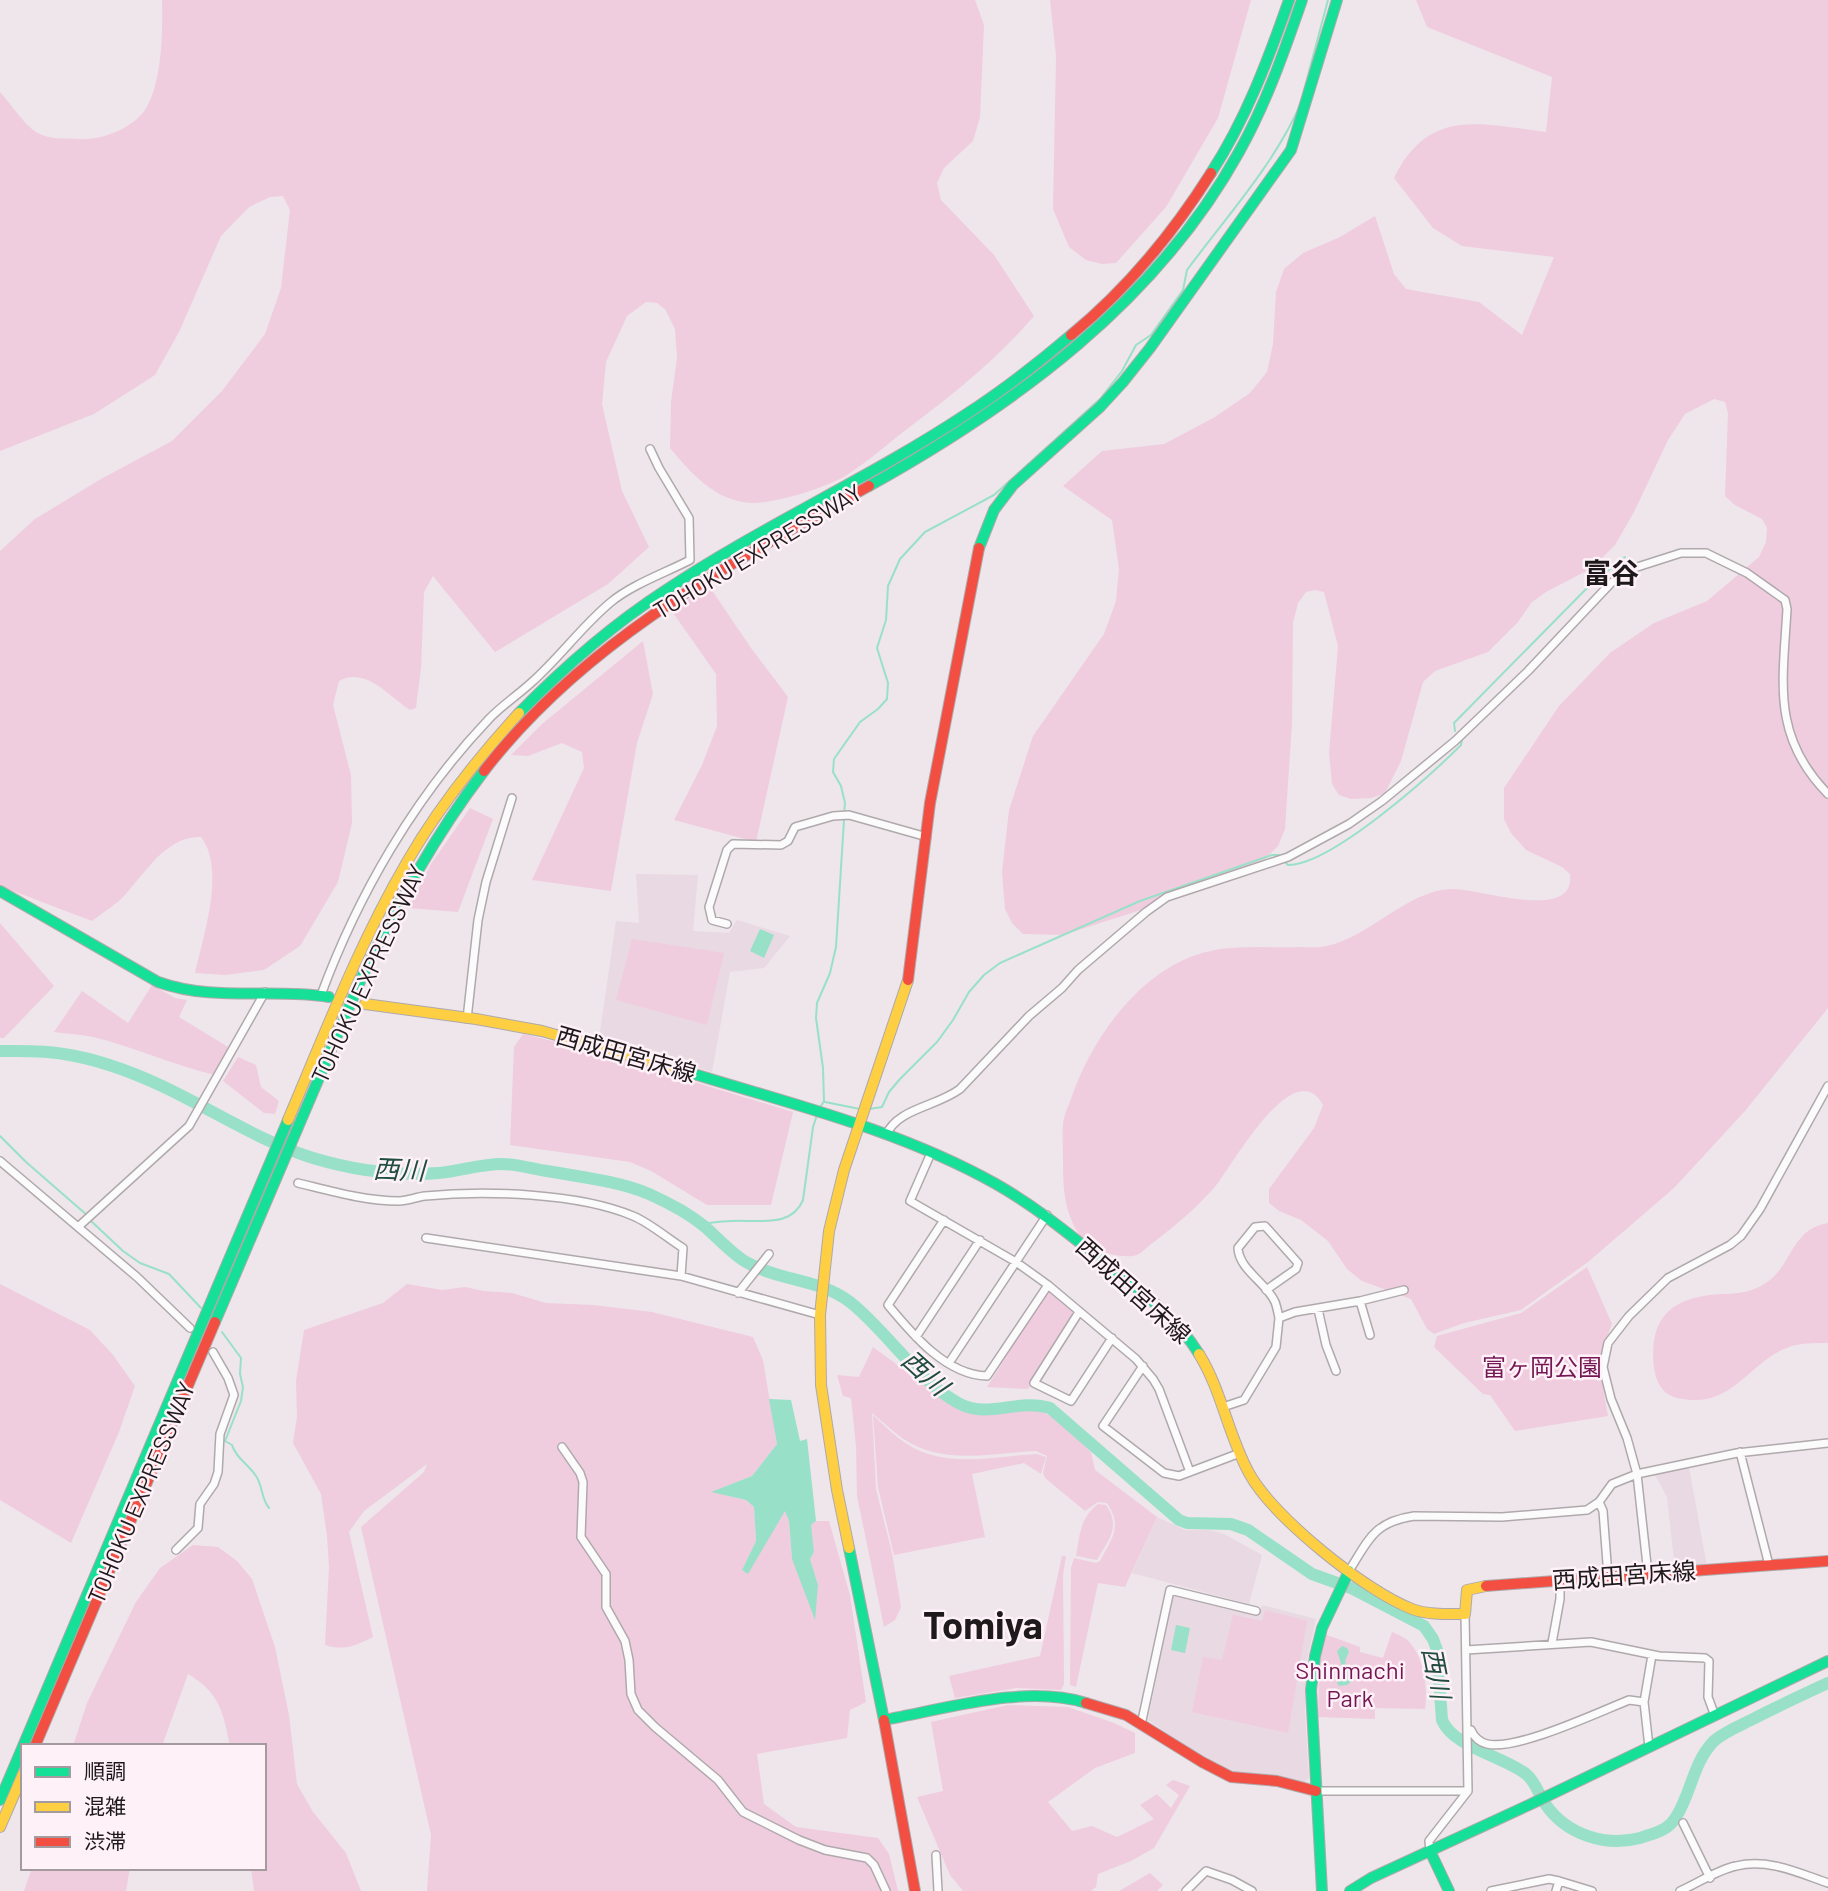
<svg xmlns="http://www.w3.org/2000/svg" width="1828" height="1891" viewBox="0 0 1828 1891" font-family="Barlow,'Noto Sans JP',sans-serif">
	<style>
		.built { fill: #e9d9e2 }
		.green { fill: #f0ccdf }
		.water { fill: #99e0c8 }
		.lines { fill: none; stroke-linecap: round; stroke-linejoin: round }
		.stream { stroke: #99e0c8; stroke-width: 2 }
		.river { stroke: #99e0c8; stroke-width: 12 }
		.street-casing { stroke: #afa9ac; stroke-width: 10 }
		.fast-casing { stroke: #afa9ac; stroke-width: 12 }
		.slow-casing { stroke: #afa9ac; stroke-width: 12 }
		.jam-casing { stroke: #afa9ac; stroke-width: 12 }
		.street { stroke: #fcfbfc; stroke-width: 7 }
		.fast { stroke: #16e098; stroke-width: 10 }
		.slow { stroke: #ffcf43; stroke-width: 10 }
		.jam { stroke: #f24e42; stroke-width: 10 }
		.labels { text-anchor: middle; stroke-width: 5; stroke-linejoin: round; paint-order: stroke }
		.street-label { font-size: 24px; fill: #1e191b; stroke: #fef1f7 }
		.park-label { font-size: 24px; fill: #741753; stroke: #fef1f7 }
		.water-label { font-size: 26px; font-style: italic; fill: #204d3e; stroke: #fef1f7 }
		.quarter-label { font-size: 28px; font-weight: bold; fill: #1e191b; stroke: #fef1f7 }
		.town-label { font-size: 38px; font-weight: bold; fill: #1e191b; stroke: #fef1f7 }
	</style>
	<rect width="100%" height="100%" fill="#eee6ea"/>
	<path class="built" d="M636,874L698,875L693,931L729,933L737,920L790,936L764,968L730,972L712,1072L599,1039L616,921L639,923Z
		M1689,1467L1707,1567L1675,1569L1667,1497L1655,1475Z
		M1157,1517L1185,1530H1209L1224,1534L1262,1555L1249,1604L1132,1573Z
		M1173,1594L1258,1615L1262,1605L1316,1619L1306,1664L1305,1711L1309,1778L1304,1782L1277,1775L1247,1776L1231,1773L1205,1759L1148,1720Z"/>
	<path class="green" d="M162,0H975L984,25L980,117L973,141L944,168L937,183L941,200L994,255L1034,316C995,362 946,400 898,436C882,449 865,463 847,475C828,487 774,504 751,503C715,501 691,473 670,448L671,402L677,358L675,329L665,309L657,303L646,302L627,316L606,362L602,404L622,491L649,547L608,584L495,652L433,576L424,592L421,668L416,708L410,710C389,696 365,666 339,681L333,705L351,775L352,823L338,882L300,946L264,970L225,975L195,973C203,937 226,869 201,837C166,835 144,875 122,898C114,906 102,913 92,921L0,886V551L35,519L101,479L172,441L222,391L265,334L281,288L290,210L283,196L270,197L249,207L221,236L179,332L155,375L94,414L0,451V92C10,103 24,124 36,132C48,140 65,138 78,139C100,141 132,129 145,110C162,85 163,30 162,0Z
		M1050,0H1251L1218,118L1166,207L1116,263L1102,264L1086,260L1069,247L1053,209L1056,56Z
		M1416,0H1828V1008L1745,1111L1674,1188L1588,1262L1521,1310L1464,1323L1434,1334L1427,1329L1411,1299L1362,1281L1347,1269L1328,1241L1301,1220L1279,1211L1269,1203V1189L1314,1128L1323,1105C1294,1051 1231,1168 1214,1188C1196,1208 1176,1225 1154,1242C1149,1245 1143,1252 1137,1255C1124,1259 1103,1252 1089,1249C1064,1216 1063,1196 1063,1156C1063,1145 1062,1134 1063,1124C1064,1115 1068,1107 1071,1099C1091,1038 1144,964 1211,951C1238,945 1273,948 1301,947C1309,947 1319,948 1327,946C1371,936 1407,891 1451,889C1476,887 1576,924 1570,874L1562,867L1526,850L1511,833L1504,819V788L1559,706L1610,653L1654,623L1707,601L1759,557L1766,542L1767,528L1762,519L1735,505L1725,496L1728,413L1725,402L1714,399L1685,414L1668,440L1634,512L1615,545L1592,568L1546,592L1532,602L1518,622L1488,652L1435,671L1423,682L1401,761L1385,793L1372,798L1351,799L1339,795L1332,784L1329,753L1338,646L1324,592L1315,590L1306,592L1298,603L1293,623L1292,723L1285,829L1278,846L1264,860L1237,879L1063,935L1023,934L1012,923L1005,909L1002,872L1009,810L1033,736L1104,634L1116,601L1119,569L1112,520L1063,486L1102,451L1164,444L1215,417L1250,393L1267,372L1273,344L1276,292L1284,269L1303,253L1340,237L1375,216L1394,274L1406,289L1479,302L1522,335L1554,257L1462,246L1433,228L1394,178C1429,107 1480,124 1546,132L1552,77L1427,27Z
		M709,586L751,648L788,697L756,842L674,820L702,765L717,726L716,674L671,610Z
		M643,641L653,694L637,743L611,891L532,880L584,768L582,752L562,743L528,756L511,755L542,724Z
		M470,808L493,819L458,912L409,908L431,864Z
		M0,923L54,986L4,1038H0Z
		M632,939L724,953L707,1025L616,1000Z
		M152,985L175,998L187,1000L179,1017L228,1047L215,1075C173,1065 134,1047 93,1037C80,1034 67,1034 54,1032L82,991L128,1023Z
		M523,1034L582,1048L793,1112L771,1205H707L651,1171L630,1162L510,1145L514,1047Z
		M238,1057L256,1065L261,1087L279,1101L275,1114L264,1113L223,1081Z
		M1828,1223V1343C1818,1343 1806,1343 1796,1345C1749,1356 1734,1414 1674,1397C1661,1393 1656,1380 1654,1368C1650,1331 1660,1305 1699,1297C1724,1291 1743,1298 1766,1283C1793,1265 1791,1229 1828,1223Z
		M1587,1267L1612,1324C1597,1359 1601,1379 1608,1416L1515,1431L1490,1395L1483,1394L1434,1347L1437,1336L1521,1313Z
		M0,1284L90,1330L113,1355L135,1386L119,1432L71,1543L0,1500Z
		M407,1284L442,1290L465,1287L484,1291L512,1293L546,1303L593,1305L652,1312L753,1337L763,1360L777,1444L752,1476L712,1492L746,1500L754,1507L756,1541L742,1570L785,1510L789,1521L792,1559L818,1585L810,1559L814,1552L810,1524L816,1521H829L850,1595L866,1702L850,1710L847,1738L757,1754L764,1804L796,1827L878,1838L889,1854L898,1891H427L431,1835L361,1527L424,1472L427,1464L364,1511L349,1532L373,1637C355,1646 344,1651 325,1645L329,1567L327,1536L321,1494L293,1443L297,1417L296,1381L304,1330L383,1303Z
		M1051,1291L1077,1313L1028,1389L987,1387L1047,1292Z
		M873,1347L956,1408L983,1414L1013,1409H1037L1059,1420L1091,1452L1095,1470L1157,1517L1125,1587L1098,1583L1076,1687L1070,1685L1071,1568L1074,1558L1096,1563L1100,1561C1112,1538 1123,1527 1107,1503L1098,1502L1085,1511L1045,1478L1043,1473L1047,1456L1036,1451C990,1453 943,1466 902,1438C891,1430 882,1421 872,1413L876,1489L892,1553L901,1607L895,1620L884,1627L857,1496L856,1447L851,1398L843,1396L837,1375L859,1377Z
		M873,1415C884,1425 894,1436 907,1444C945,1469 994,1456 1037,1454L1046,1457L1041,1474L1024,1463L972,1474L985,1537L894,1555L878,1487Z
		M1098,1504L1106,1505C1121,1527 1109,1539 1097,1560L1076,1556C1080,1534 1080,1518 1098,1504Z
		M193,1545L218,1547L237,1561L252,1579L275,1647L289,1715L297,1784L313,1812L346,1853L361,1891H254L251,1868H264V1746H230C223,1712 220,1693 188,1674L162,1746H73L87,1703L136,1602L160,1568Z
		M1062,1556H1066L1063,1575L1064,1684L1061,1690L1017,1688L955,1698L949,1676L1040,1656Z
		M1265,1610L1307,1621L1288,1733L1192,1712L1203,1657L1222,1660L1233,1615L1262,1621Z
		M1392,1632C1399,1635 1407,1638 1411,1644C1424,1659 1428,1690 1425,1709L1375,1708V1719L1318,1717L1319,1670L1324,1636L1327,1635L1360,1647V1652L1383,1658Z
		M1008,1705L1068,1707L1114,1723L1135,1733V1753L1095,1768L1048,1802L1072,1831L1092,1826L1117,1837L1154,1819L1140,1805L1157,1794L1171,1808L1179,1795L1166,1785L1173,1780L1190,1786L1154,1848L1131,1861L1098,1874L1096,1887L1091,1891H963L950,1875L917,1797L943,1791L931,1722Z
		M32,1868H130L126,1891H24Z
		M1150,1873L1163,1885L1157,1891H1119Z"/>
	<path class="water" d="M760,929L774,935L764,958L750,951Z
		M769,1399L791,1400L800,1441L807,1439L816,1521L811,1525L814,1552L810,1559L818,1585L815,1620L792,1559L789,1521L785,1511L748,1574L742,1570L756,1541L754,1507L746,1500L711,1492L752,1476L777,1444Z
		M1176,1625L1190,1628L1185,1653L1171,1650Z
		M1342,1646L1347,1648L1349,1652L1345,1661L1346,1665L1351,1666L1354,1671L1352,1681L1347,1685L1339,1686L1337,1683L1342,1667L1337,1651Z"/>
	<g class="lines">
		<path class="stream" d="M1303,94L1328,0
			M1455,731L1454,723L1591,584L1625,557
			M844,814L845,803L841,786L833,772L834,759L860,722L878,709L887,699L888,683L877,648L886,620L888,586L900,559L925,532L994,495L1100,399L1122,371L1136,345L1151,335L1183,290L1187,270C1227,216 1274,165 1301,103
			M1285,862L1288,865C1331,865 1429,777 1461,745L1462,739
			M825,1102L860,1109
			M821,1106L824,1101L823,1068L816,1018L817,1003L830,973L836,947L844,820
			M869,1109L882,1107L889,1092L900,1079L937,1042L953,1020L969,992L984,975L1000,963L1140,901L1272,855H1279L1282,858
			M0,1136L26,1162L88,1216
			M91,1221L123,1251L140,1263L169,1274L201,1308
			M702,1224C716,1222 731,1220 746,1221C768,1221 793,1224 803,1200L813,1127L817,1115
			M222,1332L241,1358L240,1374L243,1387L241,1401L225,1441L232,1445C235,1457 249,1465 256,1476C263,1486 261,1499 269,1508"/>
		<path class="river" d="M0,1051C21,1051 43,1050 64,1054C97,1059 132,1072 162,1086C213,1110 259,1141 313,1158C353,1170 398,1176 439,1173C461,1171 480,1164 502,1164C517,1164 532,1169 547,1171C580,1177 618,1181 649,1194C667,1202 688,1213 704,1226C716,1236 735,1257 748,1263C780,1281 820,1279 850,1302C887,1331 919,1383 960,1404C990,1419 1018,1398 1050,1408L1179,1520L1187,1523L1231,1524L1248,1530L1312,1574L1351,1588L1424,1626L1433,1639L1437,1650L1442,1720C1453,1747 1503,1756 1526,1774C1536,1782 1538,1794 1546,1805C1567,1835 1606,1847 1640,1838C1654,1833 1668,1831 1676,1817C1691,1794 1693,1762 1714,1741C1724,1732 1739,1726 1751,1720C1776,1707 1802,1695 1828,1683"/>
		<g class="street-casing">
			<path id="street" d="M727,924L712,920L709,907L727,850L733,844L781,845L788,841L795,827L833,816L849,815L927,837
				M321,995C358,895 414,798 488,720C501,706 518,695 532,682C560,657 582,626 611,602C633,584 665,573 690,560L689,518L659,468L650,449
				M467,1019L478,920L486,882L512,798
				M886,1135C898,1108 936,1107 960,1089L1029,1016L1062,988L1078,970L1146,912L1167,897L1288,857L1349,824L1382,801L1455,741L1528,671L1611,583L1631,569L1681,553H1706L1747,573L1785,600L1787,609C1783,682 1771,736 1828,794
				M931,1153L910,1201L1016,1262L1048,1285L1136,1359L1153,1379L1159,1389L1190,1472
				M0,1161L137,1277L190,1328
				M298,1183C331,1191 365,1201 399,1201C408,1201 416,1197 425,1196C484,1190 579,1193 633,1216C650,1223 667,1238 683,1248L681,1276
				M944,1220L888,1305C912,1334 946,1375 987,1376L1048,1285
				M78,1227L189,1126L265,992
				M426,1238L681,1276L820,1315
				M1266,1290L1296,1269L1298,1263L1265,1226L1255,1227L1238,1248C1239,1270 1267,1283 1275,1302C1277,1307 1278,1313 1279,1318
				M738,1293L769,1254
				M1360,1301L1370,1335
				M1318,1309L1326,1345L1336,1371
				M1079,1312L1034,1383L1071,1401L1112,1338
				M916,1337L980,1240
				M949,1363L1047,1215
				M1143,1366L1103,1426L1164,1473L1179,1476L1240,1453
				M1223,1407L1244,1400L1276,1347L1279,1318L1295,1312L1360,1301L1404,1290
				M562,1447L580,1473L583,1482L581,1537L606,1574V1607L625,1641L629,1660L631,1694L638,1710L655,1727L718,1780L743,1812L799,1840L825,1850L867,1858L874,1865L886,1891
				M1740,1452L1769,1565
				M1599,1502L1603,1511L1608,1576
				M176,1550L198,1528L200,1504L214,1484L218,1472L220,1434L234,1395L228,1378L213,1352
				M1349,1571C1369,1539 1374,1522 1414,1516L1502,1517L1587,1510L1599,1502L1612,1484L1637,1474L1737,1453L1828,1443
				M1648,1574L1637,1474L1627,1438L1611,1399L1603,1367L1608,1343L1629,1316L1668,1278L1730,1245L1741,1236L1760,1209L1828,1086
				M1552,1643L1560,1599V1580
				M1466,1650L1591,1642L1659,1656L1705,1658L1709,1661L1708,1697L1715,1716
				M1141,1725L1170,1590L1256,1611
				M1468,1730H1471C1474,1737 1479,1742 1487,1744C1516,1751 1599,1712 1629,1700L1644,1702
				M1649,1747L1644,1702L1652,1655
				M1316,1791H1468
				M1683,1823L1710,1878
				M1430,1851L1429,1841L1468,1791L1465,1614
				M936,1855L938,1891
				M1186,1891L1206,1871L1232,1880L1252,1891
				M1491,1891L1549,1879L1559,1881
				M1556,1891L1559,1881L1592,1891
				M1680,1891C1698,1883 1717,1870 1736,1866C1768,1858 1799,1873 1828,1883"/>
		</g>
		<g class="fast-casing">
			<path id="fast" d="M1211,173C1246,119 1268,60 1289,0
				M869,486C1016,404 1156,302 1239,152C1266,104 1284,52 1302,0
				M979,548L994,510L1013,485L1100,407L1123,382L1150,348L1291,150L1337,0
				M519,713C564,667 612,625 666,590C762,526 868,479 965,415C1002,391 1037,364 1071,335
				M0,891L158,982C214,1002 272,988 329,997
				M681,1070C787,1103 898,1129 996,1184C1035,1206 1069,1234 1104,1262C1138,1289 1176,1316 1199,1354
				M215,1322L362,977C397,905 435,835 484,771
				M849,1548L884,1720C946,1709 1025,1684 1086,1703
				M23,1746L288,1120
				M0,1800L23,1746
				M1430,1851L1449,1891
				M1322,1891L1311,1690L1315,1656L1322,1628L1349,1571
				M1350,1891L1371,1878L1531,1804L1828,1661"/>
		</g>
		<g class="slow-casing">
			<path id="slow" d="M365,1004L476,1019L542,1031L681,1070
				M288,1120C325,1033 359,944 407,862C438,808 477,759 519,713
				M1199,1354C1222,1391 1228,1435 1249,1473C1273,1517 1365,1591 1412,1609C1428,1615 1448,1614 1465,1614L1467,1590L1486,1586
				M849,1548L837,1490L821,1385L820,1315L829,1231L844,1170L908,980
				M0,1827L23,1774"/>
		</g>
		<g class="jam-casing">
			<path id="jam" d="M1071,335C1127,289 1173,233 1211,173
				M484,771C584,641 729,564 869,486
				M908,980L930,803L979,548
				M1486,1586L1828,1561
				M1086,1703L1126,1715L1202,1762L1231,1777L1277,1781L1316,1791
				M884,1720L915,1891
				M35,1746L215,1322"/>
		</g>
		<use href="#street" class="street"/>
		<use href="#fast" class="fast"/>
		<use href="#slow" class="slow"/>
		<use href="#jam" class="jam"/>
	</g>
	<g class="labels">
		<g class="street-label">
			<text transform="translate(758 552) rotate(-31)" y="8">TOHOKU EXPRESSWAY</text>
			<text transform="translate(369 974) rotate(-65)" y="8">TOHOKU EXPRESSWAY</text>
			<text transform="translate(626 1055) rotate(16)" y="8">西成田宮床線</text>
			<text transform="translate(1133 1291) rotate(42)" y="8">西成田宮床線</text>
			<text transform="translate(142 1493) rotate(-67)" y="8">TOHOKU EXPRESSWAY</text>
			<text transform="translate(1624 1576) rotate(-4)" y="8">西成田宮床線</text>
		</g>
		<g class="park-label">
			<text x="1542" y="1376">富ヶ岡公園</text>
			<text x="1350" y="1679">Shinmachi<tspan x="1350" dy="28">Park</tspan></text>
		</g>
		<g class="water-label">
			<text transform="translate(399 1170) rotate(2)" y="9">西川</text>
			<text transform="translate(925 1373) rotate(42)" y="9">西川</text>
			<text transform="translate(1436 1673) rotate(79)" y="9">西川</text>
		</g>
		<g class="quarter-label">
			<text x="1611" y="583">富谷</text>
		</g>
		<g class="town-label">
			<text x="983" y="1639">Tomiya</text>
		</g>
	</g>
	<rect x="21" y="1744" width="245" height="126" fill="#fef1f7" stroke="#a49b9f" stroke-width="2"/>
	<rect x="35" y="1767" width="35" height="10" fill="#16e098" stroke="#a49b9f" stroke-width="2"/>
	<text x="84" y="1779" font-size="21" fill="#1e191b">順調</text>
	<rect x="35" y="1802" width="35" height="10" fill="#ffcf43" stroke="#a49b9f" stroke-width="2"/>
	<text x="84" y="1814" font-size="21" fill="#1e191b">混雑</text>
	<rect x="35" y="1837" width="35" height="10" fill="#f24e42" stroke="#a49b9f" stroke-width="2"/>
	<text x="84" y="1849" font-size="21" fill="#1e191b">渋滞</text>
</svg>
